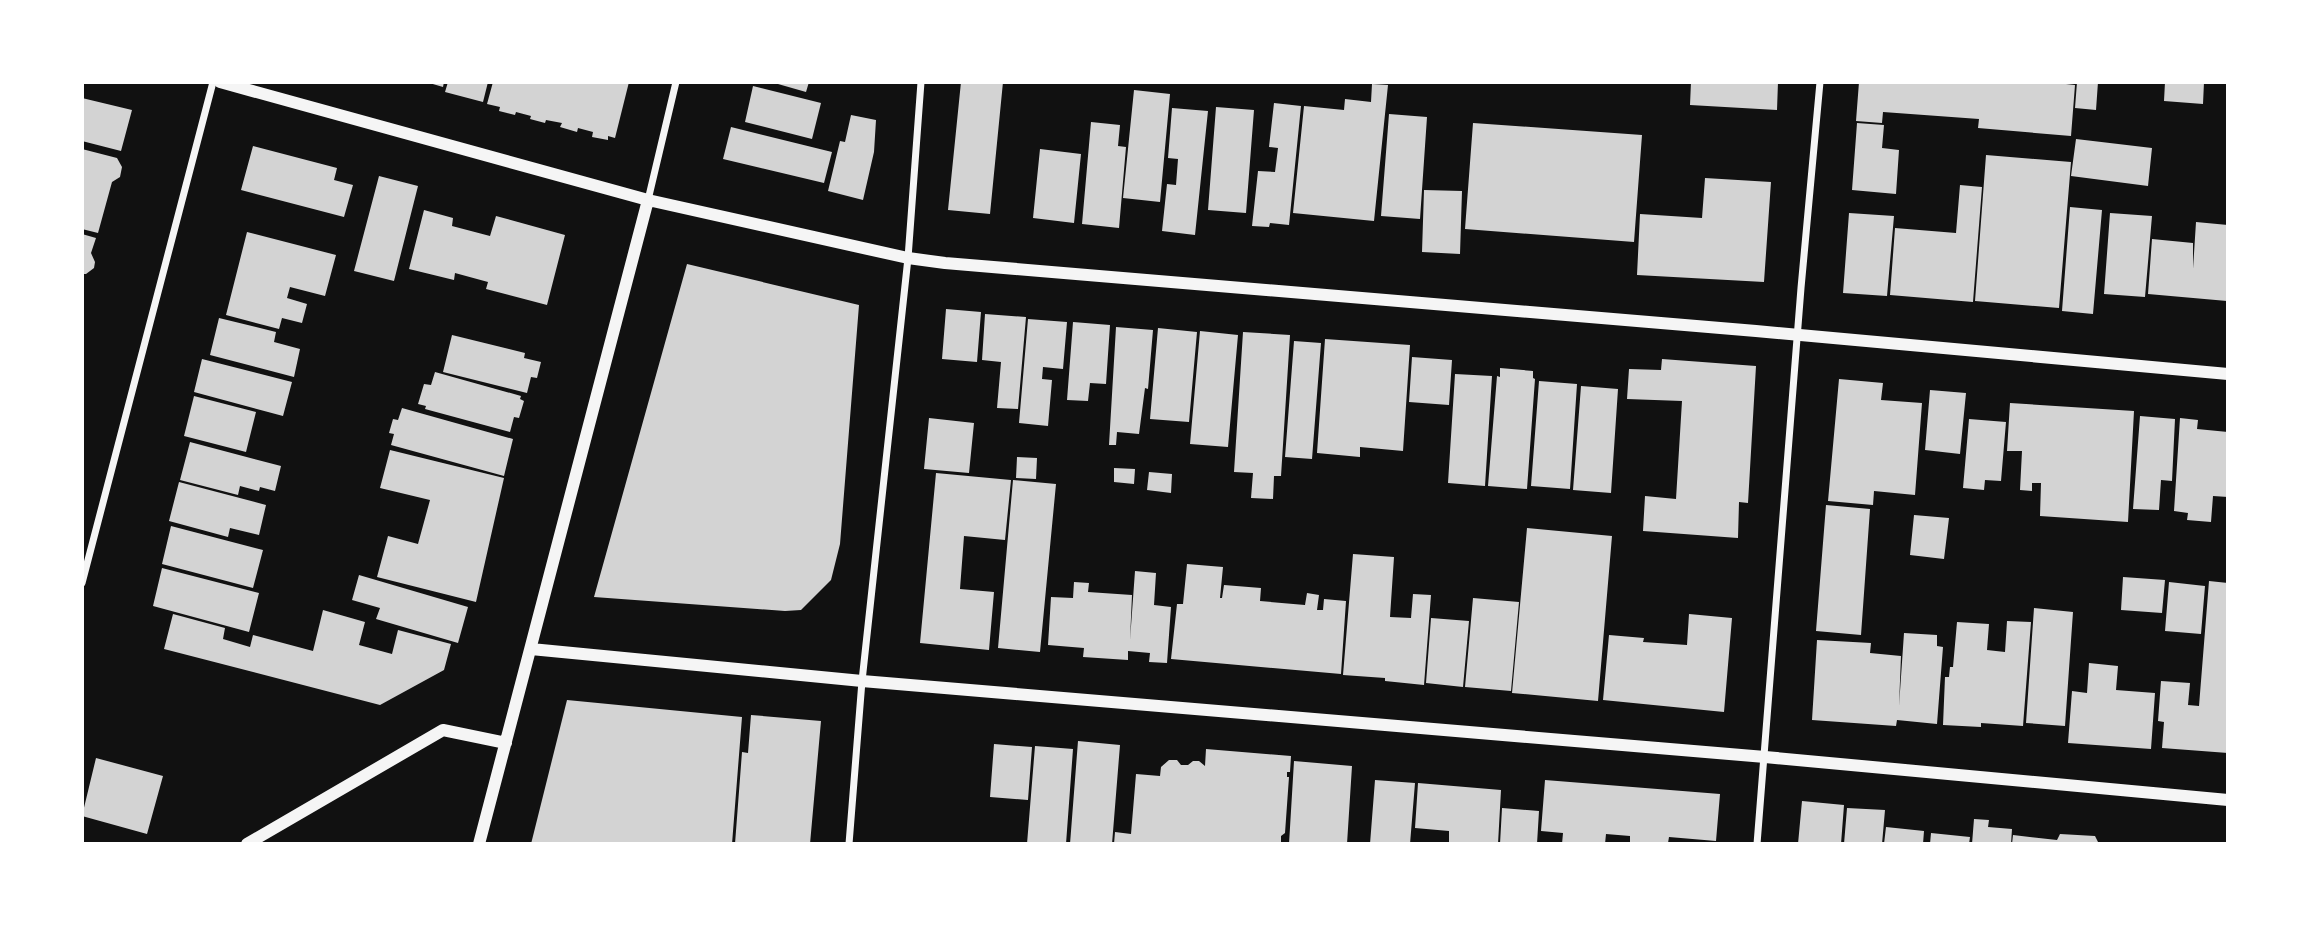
<svg xmlns="http://www.w3.org/2000/svg" width="2310" height="926" viewBox="0 0 2310 926" font-family="Helvetica,sans-serif">
	<style>
		.building { fill: #d3d3d3 }
		.lines { fill: none; stroke-linecap: round; stroke-linejoin: round }
		.minor { stroke: #f5f5f5; stroke-width: 7 }
		.tertiary { stroke: #f5f5f5; stroke-width: 12 }
	</style>
	<rect width="100%" height="100%" fill="#111"/>
	<path class="building" d="M426,82H444L443,87Z
		M448,82H488L483,102L445,92Z
		M493,82H629L615,138L608,136V140L592,137L593,132L578,128L577,132L560,127L562,123L546,120L545,123L530,119L531,116L516,112L515,115L499,111L500,107L487,104Z
		M771,82H809L806,92Z
		M961,82H1003L990,214L948,210Z
		M1691,82H1778L1777,110L1690,105Z
		M1859,82H2048L2075,85L2071,136L1978,128L1979,119L1883,112L1882,123L1856,121Z
		M2077,82H2098L2096,110L2075,108Z
		M2165,82H2204L2203,104L2164,101Z
		M1372,84L1388,85L1374,221L1293,213L1304,106L1344,110L1345,99L1371,102Z
		M753,86L821,103L812,139L745,122Z
		M1134,90L1170,94L1160,202L1123,198Z
		M82,98L132,110L121,151L82,141Z
		M1274,103L1301,106L1289,225L1270,223L1269,227L1252,226L1258,171L1275,172L1278,148L1269,147Z
		M1216,107L1254,110L1246,213L1208,210Z
		M1172,108L1208,111L1195,235L1162,231L1167,184L1176,185L1178,159L1168,158Z
		M1389,114L1427,117L1420,219L1381,216Z
		M851,115L876,120L874,152L863,200L828,191L840,141L845,142Z
		M1091,122L1120,125L1118,146L1126,147L1119,228L1082,224Z
		M1473,123L1642,135L1634,242L1465,229Z
		M1857,123L1884,125L1882,148L1899,150L1896,194L1852,190Z
		M731,127L832,152L824,183L723,159Z
		M2076,139L2152,148L2148,186L2071,176Z
		M253,146L337,168L334,180L353,185L344,217L241,190Z
		M82,149L117,158L122,167L120,177L112,182L98,233L82,229Z
		M1040,149L1081,154L1074,223L1033,218Z
		M1986,155L2071,162L2059,308L1975,301Z
		M379,176L418,186L394,281L354,271Z
		M1705,178L1771,182L1764,282L1637,275L1640,214L1702,218Z
		M1960,185L1982,187L1973,302L1890,295L1895,228L1956,233Z
		M1424,190L1462,191L1460,254L1422,252Z
		M2070,207L2102,210L2093,314L2062,311Z
		M424,210L453,218L452,226L490,236L496,216L565,235L547,305L486,289L488,282L455,273L454,280L409,269Z
		M1849,213L1894,216L1887,296L1843,293Z
		M2110,213L2152,216L2145,297L2104,294Z
		M2196,222L2228,225L2227,301L2148,294L2152,239L2193,243V269Z
		M247,232L336,255L325,296L290,287L287,298L307,304L302,323L282,318L279,329L226,315Z
		M82,234L96,238L91,253L95,262L94,268L86,274H82Z
		M687,264L859,305L840,544L831,580L801,610L785,611L594,597Z
		M946,309L981,312L977,362L942,359Z
		M985,314L1026,317L1018,409L997,408L1001,362L982,360Z
		M219,318L276,332L274,342L300,349L294,377L210,355Z
		M1028,319L1067,322L1063,369L1043,367L1042,379L1052,380L1048,426L1019,423Z
		M1073,322L1110,325L1106,384L1090,383L1088,401L1067,400Z
		M1116,327L1153,330L1148,389L1145,388L1139,434L1117,432L1116,445H1109Z
		M1158,328L1197,332L1189,422L1150,419Z
		M1200,331L1238,335L1228,447L1190,444Z
		M1243,332L1290,335L1281,476H1274L1273,499L1251,498L1253,473L1234,472Z
		M452,335L525,353L524,358L541,362L537,378L531,377L527,393L443,372Z
		M1325,339L1410,345L1403,451L1360,447V457L1317,453Z
		M1294,341L1321,343L1312,459L1285,457Z
		M1412,357L1452,360L1449,405L1409,402Z
		M202,359L292,382L283,416L194,392Z
		M1662,359L1756,366L1748,503L1739,502L1738,538L1643,531L1645,496L1676,499L1682,401L1627,399L1629,369L1661,370Z
		M1500,368L1533,371V378L1535,379L1527,489L1488,486L1497,376L1500,377Z
		M435,372L521,396L520,399L524,401L519,418L514,417L510,432L425,409L426,406L418,404L424,384L431,385Z
		M1455,374L1492,376L1485,486L1448,483Z
		M1839,379L1883,383L1881,400L1922,403L1915,495L1874,491L1873,505L1828,501Z
		M1539,381L1577,384L1570,489L1531,486Z
		M1581,386L1618,389L1611,493L1573,490Z
		M1930,390L1966,393L1960,454L1925,450Z
		M194,396L256,412L246,452L184,436Z
		M2010,403L2134,411L2128,522L2040,516L2041,483H2032V491L2020,490L2022,451H2007Z
		M402,408L513,439L504,476L391,445L394,434L389,433L393,419L398,420Z
		M2140,416L2175,419L2172,481L2161,480L2159,510L2133,509Z
		M929,418L974,423L969,473L924,469Z
		M2180,418L2198,420L2197,429L2228,432V497L2213,496L2211,522L2187,520L2188,513L2174,511Z
		M1969,419L2006,422L2001,481L1985,480L1984,490L1963,488Z
		M190,442L281,466L275,491L260,487L259,491L240,486L238,495L180,480Z
		M390,450L504,478L476,602L377,577L388,536L418,544L430,500L380,488Z
		M1017,457L1037,458L1036,479L1016,478Z
		M1114,468L1135,469L1134,484L1114,482Z
		M1149,472L1172,474L1171,493L1147,490Z
		M936,473L1011,480L1005,540L964,536L960,589L994,592L989,650L920,643Z
		M1013,480L1056,484L1040,652L998,648Z
		M179,482L266,505L259,535L230,528L228,537L169,521Z
		M1826,505L1870,509L1861,635L1816,631Z
		M1914,515L1949,518L1944,559L1910,555Z
		M171,526L263,550L253,588L162,564Z
		M1527,528L1612,536L1598,701L1512,693Z
		M1353,554L1394,557L1390,617L1411,618L1413,594L1431,595L1424,685L1385,681V678L1343,675Z
		M1187,564L1223,567L1220,598H1222L1224,585L1261,588L1260,601L1305,605L1307,593L1319,595L1317,610H1323L1324,599L1346,601L1341,674L1171,659L1177,604H1183Z
		M162,568L259,593L249,632L153,606Z
		M1135,571L1156,573L1154,605L1171,607L1167,663L1149,662L1150,653L1128,651V660L1083,657L1084,648L1048,645L1051,597L1073,598L1074,582L1089,583L1088,592L1132,595L1130,640Z
		M359,575L468,607L458,643L376,619L380,608L352,600Z
		M2123,577L2165,580L2162,613L2121,610Z
		M2209,581L2228,583V753L2162,748L2164,722L2158,721L2161,681L2190,683L2188,705L2199,706Z
		M2169,582L2205,586L2201,634L2165,631Z
		M1473,598L1519,602L1511,691L1465,687Z
		M2034,608L2073,612L2065,726L2026,723Z
		M323,610L365,622L359,645L392,654L398,630L451,644L444,670L380,705L164,649L173,614L225,628L223,639L250,647L253,635L313,651Z
		M1689,614L1732,618L1724,712L1603,700L1609,635L1644,638L1643,642L1687,645Z
		M1431,618L1469,621L1463,687L1426,683Z
		M2007,621L2031,622L2023,726L1981,723V727L1943,725L1945,677H1949L1950,667H1953L1957,622L1989,624L1987,650L2005,652Z
		M1904,633L1937,635V646L1943,647L1937,724L1897,720L1896,726L1812,720L1817,640L1871,643L1870,653L1901,656L1899,706Z
		M2089,663L2118,666L2116,690L2155,693L2151,749L2068,743L2072,691L2087,693Z
		M567,700L742,717L732,844H531Z
		M751,715L821,721L810,844H735L742,752L748,753Z
		M1078,741L1120,745L1112,844H1070Z
		M994,744L1032,747L1028,800L990,797Z
		M1035,746L1073,749L1066,844H1027Z
		M1206,749L1291,756L1290,772H1287V777H1289L1285,833L1281,836V844H1114L1115,832L1131,834L1136,774L1160,776L1161,767L1169,760H1177L1181,765H1188L1193,761H1199L1205,766Z
		M96,758L163,776L147,834L82,816Z
		M1294,761L1352,766L1347,844H1289Z
		M1375,780L1415,783L1410,844H1370Z
		M1545,780L1720,794L1716,841L1669,837L1668,843L1630,844V836L1606,834L1605,844H1562L1563,833L1541,831Z
		M1418,783L1501,790L1498,844H1449V831L1415,828Z
		M1802,801L1844,805L1841,844H1798Z
		M1502,808L1539,811L1537,844H1500Z
		M1847,808L1885,810L1882,844H1844Z
		M1974,819L1989,820L1988,827L2012,829L2011,844H1972Z
		M1886,827L1924,831L1923,844H1884Z
		M1931,833L1970,837L1969,844H1930Z
		M2060,834L2095,836L2099,844H2012L2013,835L2057,840Z"/>
	<g class="lines">
		<path class="minor" d="M648,200L676,82
			M82,583L213,82
			M849,844L862,681L908,258L921,82
			M1757,844L1801,288L1820,82"/>
		<path class="tertiary" d="M220,82L648,200L908,258L945,263L1756,331L2228,374
			M531,649L862,681L1765,757L2228,800
			M247,844L443,730L506,743
			M479,844L648,200"/>
	</g>
	<rect width="2310" height="926" fill="none" stroke="#ffffff" stroke-width="168"/>
</svg>
